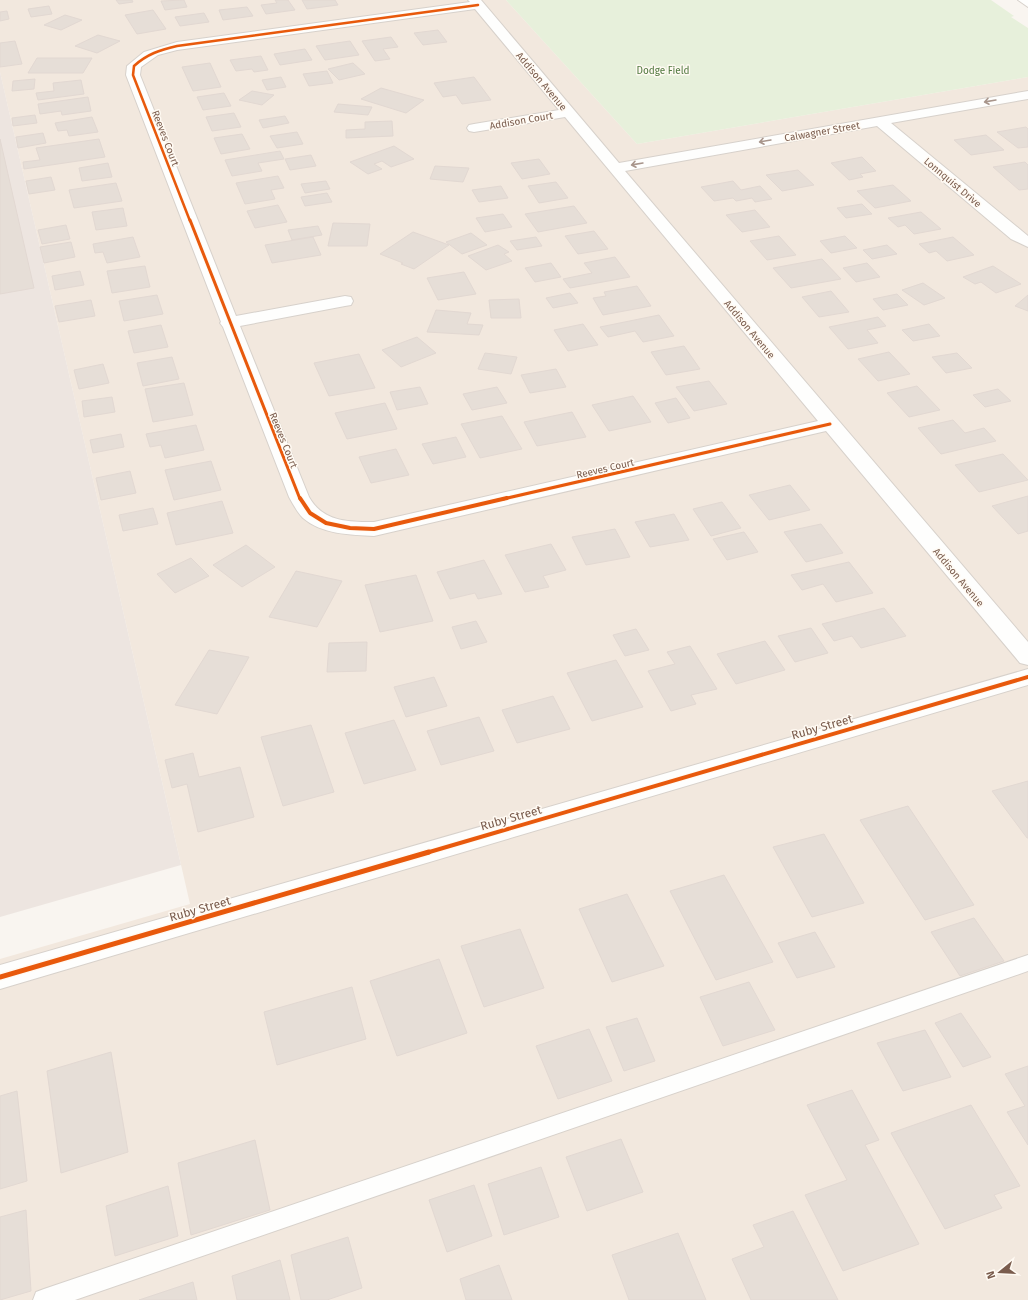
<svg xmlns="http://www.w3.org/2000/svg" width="1028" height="1300" viewBox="0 0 1028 1300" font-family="'Fira Sans',sans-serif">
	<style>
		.residential { fill: #f2e8de }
		.industrial { fill: #ede5e0 }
		.green { fill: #e7f0db }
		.building { fill: #e6ded7; stroke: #e2d8d2 }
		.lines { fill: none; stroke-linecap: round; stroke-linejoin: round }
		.service-casing { stroke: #d7d1cb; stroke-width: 2 }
		.minor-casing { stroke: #d7d1cb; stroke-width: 2 }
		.service { fill: #fefefd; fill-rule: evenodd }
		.minor { fill: #fefefd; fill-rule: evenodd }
		.cycleway-far3-casing { stroke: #fffaf3; stroke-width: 4 }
		.cycleway-far2-casing { stroke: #fffaf3; stroke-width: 5 }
		.cycleway-far1-casing { stroke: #fffaf3; stroke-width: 6 }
		.cycleway-casing { stroke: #fffaf3; stroke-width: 8 }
		.cycleway-far3 { stroke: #e8590c; stroke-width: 2.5 }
		.cycleway-far2 { stroke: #e8590c; stroke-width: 3 }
		.cycleway-far1 { stroke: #e8590c; stroke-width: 4 }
		.cycleway { stroke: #e8590c; stroke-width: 5 }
		.oneway { stroke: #a8958b }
		.labels { text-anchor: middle; stroke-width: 3; stroke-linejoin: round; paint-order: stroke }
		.far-park-label { font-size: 10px; fill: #537a41; stroke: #fffaf3 }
		.far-street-label { font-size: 10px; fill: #7a5c4d; stroke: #fffaf3 }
		.street-label { font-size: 12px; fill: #7a5c4d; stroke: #fffaf3 }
	</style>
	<rect width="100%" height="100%" fill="#f9f5f0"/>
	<path class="residential" d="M0,0H506L637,144L1028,77V1300H0V959L190,904L0,72Z"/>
	<path class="industrial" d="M0,72L181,865L0,917Z"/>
	<path class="green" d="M506,0H991L1014,16L1011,17L1028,28V77L637,144Z"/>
	<path class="building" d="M116,0H132L133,2L119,4Z
		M184,0L187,7L165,10L161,1Z
		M275,0H288L295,10L266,14L261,5L277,3Z
		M302,0H335L338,5L307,9Z
		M49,6L52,14L31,17L28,9Z
		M247,7L253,16L223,20L219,10Z
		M153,10L166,29L137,34L125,15Z
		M7,11L9,19L0,21V12Z
		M204,13L209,22L180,26L175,17Z
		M65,15L82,20L61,30L44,25Z
		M438,30L447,42L423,45L414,33Z
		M98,35L120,41L97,53L75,46Z
		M391,37L398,47L383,49L390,59L375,61L362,41Z
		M15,41L22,64L0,67V43Z
		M350,41L359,55L325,60L316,46Z
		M305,49L312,60L280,65L274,54Z
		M261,56L268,70L254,72L252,69L236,71L230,60Z
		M37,58H92L83,73H28Z
		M210,63L221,87L193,91L182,67Z
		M353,63L365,74L339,80L328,69Z
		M327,71L333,83L309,86L303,74Z
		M281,77L286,87L267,90L262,80Z
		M474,77L491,100L462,104L456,95L443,97L434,83Z
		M35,79L34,89L12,91L13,81Z
		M81,80L84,94L38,100L36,93L54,91L53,83Z
		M381,88L424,100L406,113L361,99Z
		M252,91L274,95L262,105L239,100Z
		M224,93L231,106L203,110L197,97Z
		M88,97L91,111L62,115L61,111L40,114L38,104Z
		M338,104L372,107L368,115L334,112Z
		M234,113L241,127L212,131L206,117Z
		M35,115L37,123L13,126L12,118Z
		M285,116L289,123L263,128L259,120Z
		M92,117L98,132L69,136L67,130L58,131L55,123Z
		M392,121L393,136L346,138V130L365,129V122Z
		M1026,127L1028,129V147L1018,148L997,132Z
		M297,132L303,144L277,148L270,136Z
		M43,133L46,143L18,148L16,137Z
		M242,134L250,149L221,154L214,138Z
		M986,135L1004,150L971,155L954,140Z
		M0,139L34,288L0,294Z
		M99,139L105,157L24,169L23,162L40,160L36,148Z
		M394,146L414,159L391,167L382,161L374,164L382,169L368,174L350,162Z
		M280,151L284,159L258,163L262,171L232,176L225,160Z
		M311,155L316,166L290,170L285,159Z
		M862,157L876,171L860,174L863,177L849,180L831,163Z
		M539,159L550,174L522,179L511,163Z
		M1025,162L1028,165V189L1019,190L993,167Z
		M108,163L112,177L82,181L79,168Z
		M435,166L469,168L463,182L430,179Z
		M798,170L814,185L782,191L766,175Z
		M278,176L284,188L271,190L275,199L245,204L236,183Z
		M51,177L55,190L29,194L26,181Z
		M326,181L330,189L305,193L301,184Z
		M733,181L741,190L760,186L772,199L755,202L752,198L736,201L733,198L714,201L701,187Z
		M556,182L568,198L539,203L528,186Z
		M116,183L122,201L74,208L69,190Z
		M893,185L911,201L875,208L857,191Z
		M501,186L508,198L479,202L472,190Z
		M327,193L332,202L305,206L301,197Z
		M862,204L872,214L846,218L837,208Z
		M278,205L287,222L255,228L247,211Z
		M574,206L587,223L538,232L525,214Z
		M123,208L127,226L96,230L92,212Z
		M755,210L770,227L742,232L726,215Z
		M921,212L941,229L914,234L905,225L898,227L888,218Z
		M503,214L512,227L485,232L476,218Z
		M333,223L370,224L367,246H328Z
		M66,225L70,239L42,244L38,230Z
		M318,226L322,235L292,240L288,230Z
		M594,231L608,249L578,254L565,236Z
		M413,232L449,245L414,269L401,264L403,263L380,254Z
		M471,233L487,245L462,254L446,242Z
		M779,236L796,255L767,260L750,241Z
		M845,236L857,248L831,253L820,241Z
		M133,237L140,257L107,263L103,252L95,253L93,244Z
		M313,237L321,255L272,263L265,245Z
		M536,237L542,246L517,250L510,241Z
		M953,237L974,255L947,261L936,251L929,253L919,244Z
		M71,242L75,257L44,263L40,247Z
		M498,245L509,252L504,254L512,261L486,270L468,256Z
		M887,245L897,254L872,259L863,250Z
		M615,257L630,277L570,288L563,279L592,273L584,263Z
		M822,259L841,279L791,288L773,268Z
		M551,263L561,277L535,282L525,268Z
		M867,263L880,277L856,282L843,268Z
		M145,266L150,287L112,293L107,271Z
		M993,266L1021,284L996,293L981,282L975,284L963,277Z
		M80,271L84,285L55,290L52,276Z
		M464,272L476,294L438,300L427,278Z
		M923,283L945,298L924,305L902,290Z
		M637,286L651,306L603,315L593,298L606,296L604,292Z
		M831,291L849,312L819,317L802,297Z
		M570,293L578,303L553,308L546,298Z
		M897,294L908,305L883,310L873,299Z
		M157,295L163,314L124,321L119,301Z
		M1028,295V311L1015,306Z
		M519,299L521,318H491L489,300Z
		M91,300L95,316L59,322L55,306Z
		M436,310L471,313L467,324L483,325L479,335L427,332Z
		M659,315L674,336L643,342L635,331L608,337L600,327Z
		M878,317L886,326L867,330L878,343L848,349L829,327Z
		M583,324L598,345L568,351L554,330Z
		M929,324L940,336L913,341L902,330Z
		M161,325L168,347L134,353L128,331Z
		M417,337L436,353L401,367L382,350Z
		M684,346L700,369L666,375L651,352Z
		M889,352L910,374L878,381L858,359Z
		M485,353L517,357L511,374L478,369Z
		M957,353L972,368L946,373L932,357Z
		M359,354L375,388L329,396L314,363Z
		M172,357L179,379L143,386L137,363Z
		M103,364L109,383L79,389L74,370Z
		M556,369L566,387L530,393L521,375Z
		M709,381L727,404L694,411L676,387Z
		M184,383L193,415L153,422L145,389Z
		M917,386L940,410L909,417L887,393Z
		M420,387L428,404L397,410L390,392Z
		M497,387L507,403L472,410L463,394Z
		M998,389L1011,401L985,407L973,395Z
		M633,396L651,422L609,431L592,405Z
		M112,397L115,412L84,417L82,401Z
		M676,398L690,418L668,423L655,403Z
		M385,403L397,429L347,439L335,413Z
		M572,412L586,437L537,446L524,422Z
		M502,416L522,449L480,458L461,424Z
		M953,420L965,433L984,428L996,441L941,454L918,428Z
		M196,425L204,450L165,458L161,445L150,447L146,434Z
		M121,434L124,447L93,453L90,440Z
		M456,437L466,457L433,464L422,444Z
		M396,449L409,475L371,483L359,457Z
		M1003,454L1028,480L979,492L955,465Z
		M211,461L221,490L174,500L165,470Z
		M130,471L136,493L101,500L96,478Z
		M790,485L810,510L769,520L749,495Z
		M1028,496V531L1018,534L992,506Z
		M222,501L233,533L176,545L167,513Z
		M722,502L741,528L711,536L693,509Z
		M153,508L158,524L123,531L119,515Z
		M674,514L689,540L650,547L635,522Z
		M821,524L843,553L806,562L784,532Z
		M615,529L630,557L586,565L572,537Z
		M744,532L758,552L727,560L713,539Z
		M551,544L566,570L543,576L549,587L525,592L505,555Z
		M246,545L275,567L242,587L213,565Z
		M191,558L209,576L175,593L157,574Z
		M484,560L502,594L478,599L475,593L450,599L437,572Z
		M849,562L873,593L836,602L823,584L802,590L791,575Z
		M296,571L342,581L317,627L269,617Z
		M416,575L433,621L380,632L365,585Z
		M884,608L906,636L861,648L852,636L834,641L822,624Z
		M476,621L487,642L461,649L452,627Z
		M811,628L828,653L795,662L778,636Z
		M636,629L649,650L625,656L613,635Z
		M765,641L785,670L736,684L717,654Z
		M367,642L366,671L327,672L329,643Z
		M690,646L717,689L691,695L696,704L671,711L648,671L675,664L667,652Z
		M209,650L249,657L217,714L175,705Z
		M616,660L643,707L592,721L567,673Z
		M434,677L447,706L406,717L394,687Z
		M553,696L570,729L517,743L502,710Z
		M479,717L494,751L441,765L427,731Z
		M394,720L416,770L364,784L345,733Z
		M311,725L334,792L283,806L261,737Z
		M193,753L199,777L240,767L254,817L198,832L187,784L172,788L165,760Z
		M1028,781V838H1027L992,791Z
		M908,806L974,905L925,920L860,820Z
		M824,834L864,903L812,917L773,847Z
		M724,875L773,962L716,980L670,891Z
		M627,894L664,966L612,982L579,909Z
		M974,918L1004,961L960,976L931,932Z
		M520,929L544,988L484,1007L461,946Z
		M815,932L835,967L797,978L778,943Z
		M439,959L467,1033L397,1056L370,981Z
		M749,982L775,1030L723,1046L700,997Z
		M352,987L366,1039L277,1065L264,1012Z
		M961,1013L991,1057L963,1067L935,1023Z
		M637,1018L655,1061L624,1071L606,1027Z
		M589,1029L612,1081L558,1099L536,1046Z
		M925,1030L951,1077L903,1091L877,1043Z
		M111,1052L128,1152L61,1173L47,1071Z
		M1028,1066V1145L1007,1112L1025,1106L1005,1074Z
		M852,1090L879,1140L865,1145L919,1244L843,1271L805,1195L847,1180L807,1105Z
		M17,1091L27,1181L0,1189V1096Z
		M971,1105L1020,1186L994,1195L1002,1208L945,1229L891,1133Z
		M621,1139L643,1192L587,1211L566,1157Z
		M255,1140L270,1210L191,1235L178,1163Z
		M541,1167L559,1217L504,1235L488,1184Z
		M474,1185L492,1236L447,1252L429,1200Z
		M168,1186L178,1236L115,1256L106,1206Z
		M26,1210L31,1291L0,1300V1217Z
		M793,1211L838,1300H751L732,1259L764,1247L753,1225Z
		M678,1233L706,1300H629L612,1255Z
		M348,1237L362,1288L327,1300H301L291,1255Z
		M280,1260L290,1300H237L232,1276Z
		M499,1265L512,1300H466L460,1279Z
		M193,1282L197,1300H139Z"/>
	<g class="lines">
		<g class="service-casing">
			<path id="service" d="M1018,0H1028V7Z
				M1028,955V971L75,1300H33L36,1292L44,1289Z"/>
		</g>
		<g class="minor-casing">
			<path id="minor" d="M468,0H481L619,163L1028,91V99L891,123L1028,236V247L1011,239L877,126L625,171L1028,642V665L1020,663L826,431L374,536C351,535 321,534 303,518C297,512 293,504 289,497L223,327L220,323L221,322L126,75L127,66L144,52L177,42L470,2ZM475,9L559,110L474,124L469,125L467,128L469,131L474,132L565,117L818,421L374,522C348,522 323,522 309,497L240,326L345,306L351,305L353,301L351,297L345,296L236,316L140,75L141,67L158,55L177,50Z
				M1028,669V685L0,989V965Z"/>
		</g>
		<use href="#service" class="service"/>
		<use href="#minor" class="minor"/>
		<g class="cycleway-far3-casing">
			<path id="cycleway-far3" d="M190,221L133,75L134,66C147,54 160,50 177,46L478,5"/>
		</g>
		<g class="cycleway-far2-casing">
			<path id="cycleway-far2" d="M190,220L300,499
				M503,499L830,424"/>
		</g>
		<g class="cycleway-far1-casing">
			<path id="cycleway-far1" d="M300,498L310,513L326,523L350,528L374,529L507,498
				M426,853L1028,677"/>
		</g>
		<g class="cycleway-casing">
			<path id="cycleway" d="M0,977L429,852"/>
		</g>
		<use href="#cycleway-far3" class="cycleway-far3"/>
		<use href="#cycleway-far2" class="cycleway-far2"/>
		<use href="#cycleway-far1" class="cycleway-far1"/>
		<use href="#cycleway" class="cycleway"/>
	</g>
	<defs><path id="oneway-shaft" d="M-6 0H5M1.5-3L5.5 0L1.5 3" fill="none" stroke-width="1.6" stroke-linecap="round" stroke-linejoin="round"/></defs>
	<g class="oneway">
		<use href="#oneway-shaft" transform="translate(990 101) rotate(170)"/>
		<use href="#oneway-shaft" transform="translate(765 141) rotate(170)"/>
		<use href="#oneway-shaft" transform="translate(637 164) rotate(170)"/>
	</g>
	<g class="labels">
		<g class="far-park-label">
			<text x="663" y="74">Dodge Field</text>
		</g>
		<g class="far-street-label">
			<text transform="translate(542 81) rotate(50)" y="4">Addison Avenue</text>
			<text transform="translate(521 120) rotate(-10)" y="4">Addison Court</text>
			<text transform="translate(822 131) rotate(-10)" y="4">Calwagner Street</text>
			<text transform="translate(166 138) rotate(69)" y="4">Reeves Court</text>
			<text transform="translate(953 182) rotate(40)" y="4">Lonnquist Drive</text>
			<text transform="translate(750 329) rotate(50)" y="4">Addison Avenue</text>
			<text transform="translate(284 440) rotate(68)" y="4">Reeves Court</text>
			<text transform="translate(605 468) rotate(-13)" y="4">Reeves Court</text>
			<text transform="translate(959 577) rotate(50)" y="4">Addison Avenue</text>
		</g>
		<g class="street-label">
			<text transform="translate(822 727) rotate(-16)" y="4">Ruby Street</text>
			<text transform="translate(511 818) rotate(-16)" y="4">Ruby Street</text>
			<text transform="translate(200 909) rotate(-16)" y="4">Ruby Street</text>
		</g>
	</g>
	<g transform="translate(1000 1272) rotate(252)" stroke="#fffaf3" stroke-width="3" paint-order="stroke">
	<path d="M0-3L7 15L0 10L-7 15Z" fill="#7a5c4d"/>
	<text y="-6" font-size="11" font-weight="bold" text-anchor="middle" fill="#7a5c4d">N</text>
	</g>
</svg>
